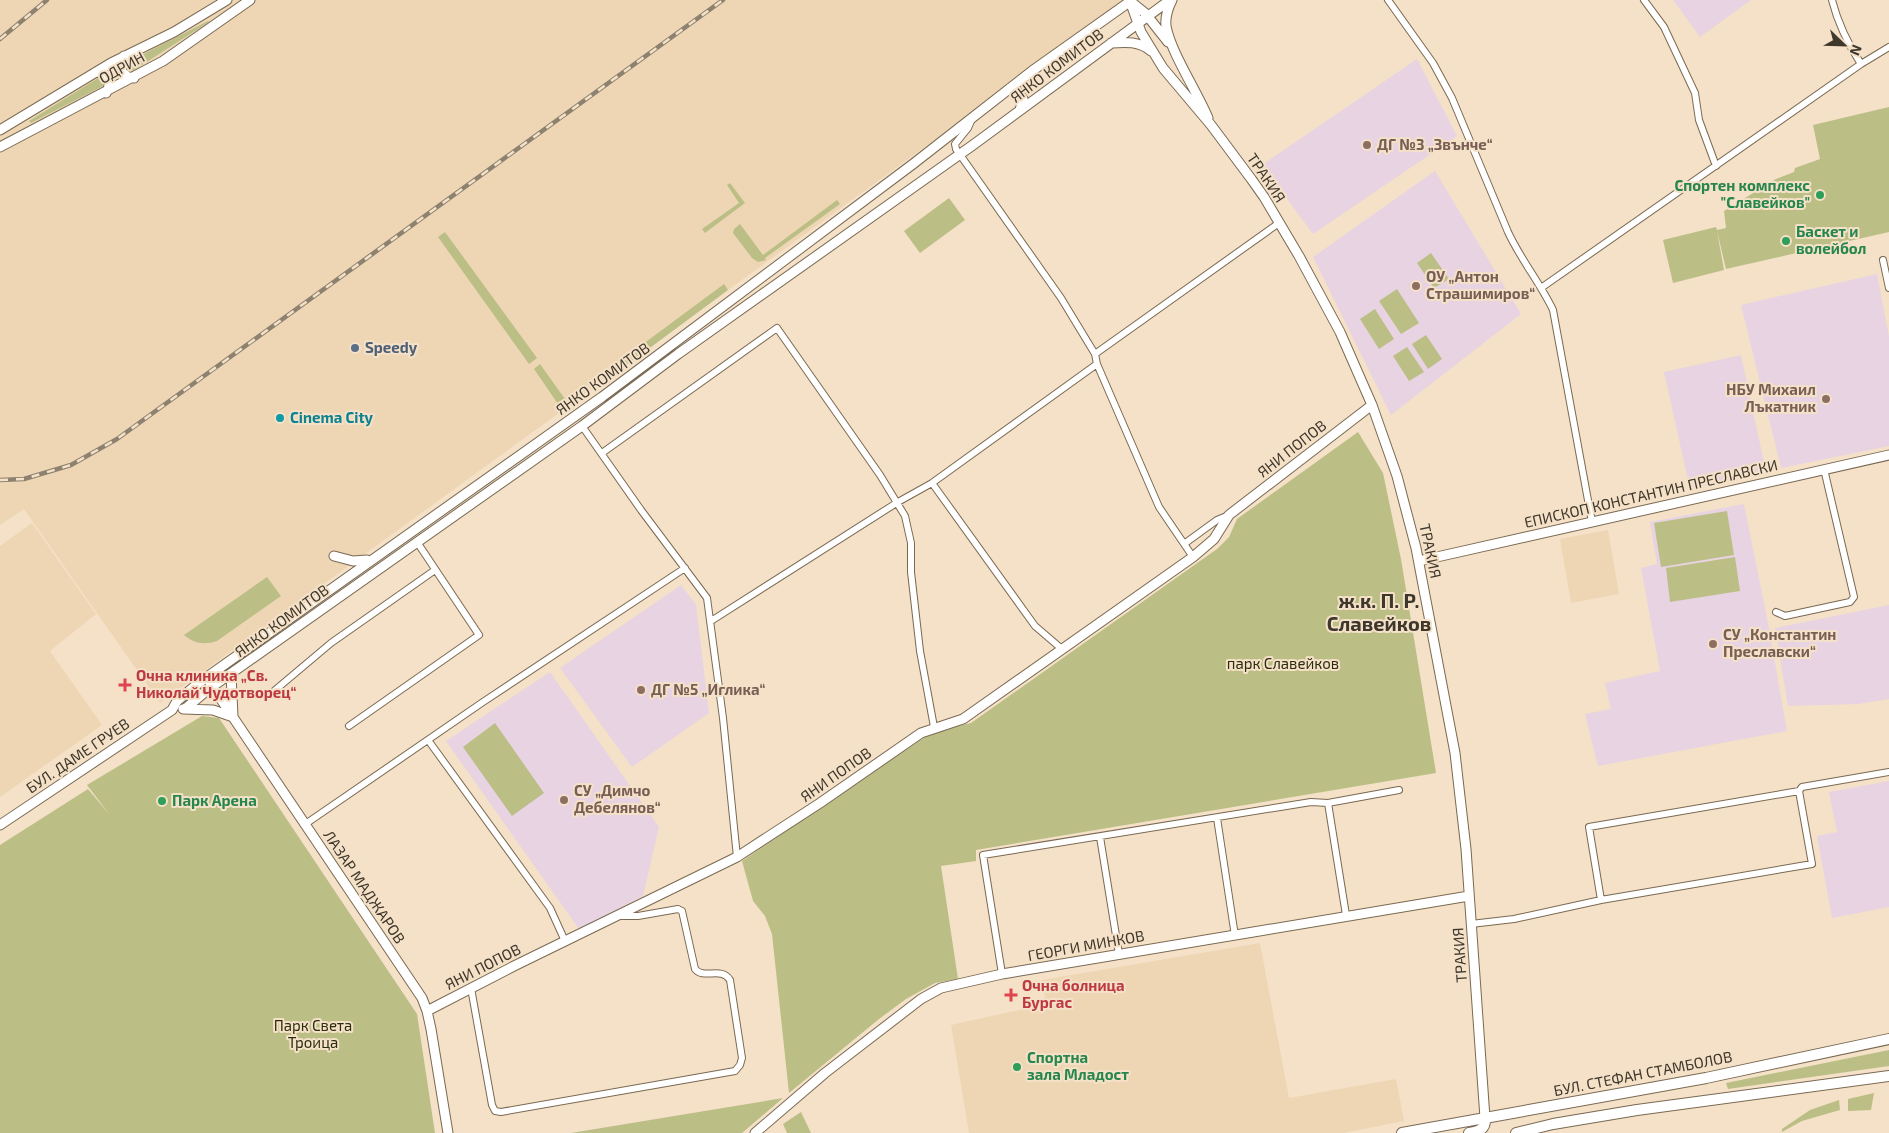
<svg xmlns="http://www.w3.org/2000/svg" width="1889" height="1133" viewBox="0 0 1889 1133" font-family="'Exo 2',sans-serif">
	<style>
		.built { fill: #eed6b5 }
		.education { fill: #e8d3e2 }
		.green { fill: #bbbf86 }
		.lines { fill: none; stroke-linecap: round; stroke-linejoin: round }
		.street-casing { stroke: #7a6952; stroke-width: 8 }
		.secondary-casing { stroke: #7a6952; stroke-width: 11 }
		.primary-casing { stroke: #7a6952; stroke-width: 12 }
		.street { stroke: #fff; stroke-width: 6 }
		.secondary { stroke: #fff; stroke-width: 9 }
		.primary { stroke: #fff; stroke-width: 10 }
		.rail-casing { stroke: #8d816f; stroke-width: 4.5 }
		.rail { stroke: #f4e1c7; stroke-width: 2.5; stroke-dasharray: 8; stroke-linecap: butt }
		.education-dot { fill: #8d6e63; stroke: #f4e1c7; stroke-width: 2 }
		.leisure-dot { fill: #2e9e5b; stroke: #f4e1c7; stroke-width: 2 }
		.service-dot { fill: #5c6f8a; stroke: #f4e1c7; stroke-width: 2 }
		.culture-dot { fill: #0f9aa8; stroke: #f4e1c7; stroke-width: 2 }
		.health-dot { fill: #e0444e; stroke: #f4e1c7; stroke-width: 2 }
		.labels { text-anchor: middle; stroke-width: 4; stroke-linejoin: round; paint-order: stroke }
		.street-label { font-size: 15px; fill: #3e372c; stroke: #f4e1c7 }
		.education-label { font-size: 15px; font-weight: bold; fill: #785e54; stroke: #f4e1c7; text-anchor: start }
		.leisure-label { font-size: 15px; font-weight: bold; fill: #27864d; stroke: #f4e1c7; text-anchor: start }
		.service-label { font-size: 15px; font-weight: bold; fill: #4e5e75; stroke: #f4e1c7; text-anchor: start }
		.culture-label { font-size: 15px; font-weight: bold; fill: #0d838f; stroke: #f4e1c7; text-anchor: start }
		.park-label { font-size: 15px; fill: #2c2d0f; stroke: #f4e1c7 }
		.health-label { font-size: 15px; font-weight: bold; fill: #be3a42; stroke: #f4e1c7; text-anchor: start }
		.district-label { font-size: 20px; font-weight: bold; fill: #3e372c; stroke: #f4e1c7 }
	</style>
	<rect width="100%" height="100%" fill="#f4e1c7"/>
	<path class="built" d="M0,0H1127L160,703L24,509L0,525Z
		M32,523L96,614L50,651L102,725L0,797V546Z
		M1608,530L1619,594L1571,603L1560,539Z
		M1260,943L1289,1098L1396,1079L1404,1121L1343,1133H969L951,1025L1046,1004L1042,980Z"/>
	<path class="education" d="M1673,0H1751L1700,37Z
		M1417,59L1457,136L1313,234L1262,165Z
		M1435,171L1521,314L1391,415L1313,257Z
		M1877,274L1889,337V446L1781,468L1741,305Z
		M1741,355L1766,472L1690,489L1664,372Z
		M1744,504L1767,618L1787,731L1598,766L1585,714L1611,709L1605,683L1660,671L1641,568L1657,564L1650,522Z
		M681,585L696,605L709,713L632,767L560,668Z
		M1889,605V699L1858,704L1788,706L1775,628Z
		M550,672L659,827L643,896L579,929L446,741Z
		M1889,781V907L1832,918L1817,836L1837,832L1829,792Z"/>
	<path class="green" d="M208,21L209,22L131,72L125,69L126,63Z
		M98,78L104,80L103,86L31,123L29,121Z
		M1889,107V232L1726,269L1717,231L1724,270L1673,283L1663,240L1716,227L1717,230L1726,228L1724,211L1776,179L1794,172L1795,168L1820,159L1813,125Z
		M730,183L745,203L705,233L702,229L739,203L727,185Z
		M949,198L965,220L920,253L904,231Z
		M837,200L840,204L765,258L766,260L758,262L752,258L733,233L734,229L740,224L763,255Z
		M445,232L537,358L529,364L438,237Z
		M1431,253L1449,279L1434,288L1417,263Z
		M724,284L728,290L612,376L608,370Z
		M1397,289L1419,323L1401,334L1379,301Z
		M1375,309L1394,339L1379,349L1360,319Z
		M1426,335L1442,359L1428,369L1412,344Z
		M1407,347L1424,372L1409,381L1393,356Z
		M540,364L565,399L558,404L534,369Z
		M1358,432L1383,473L1401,559L1436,773L976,850V861L941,866L958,979L935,983L906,999L879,1019L789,1093L772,934L765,916L753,901L742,861L931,733L971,723L1217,549L1229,537L1237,519Z
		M1727,511L1734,555L1661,567L1654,523Z
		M1735,557L1740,591L1670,602L1666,568Z
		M267,577L281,596L217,641C204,645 195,644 184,635Z
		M202,716L219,718L417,1014L435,1133H0V845L88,789L110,815L87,785Z
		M495,723L544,793L512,816L463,747Z
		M1889,1050V1066L1728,1089L1726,1083Z
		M1874,1093L1871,1110L1848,1111V1099Z
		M783,1098L742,1133H571Z
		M1839,1100L1840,1110L1802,1121L1782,1132V1129L1810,1110Z
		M801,1112L811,1133H787L783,1124Z"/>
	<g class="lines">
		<g class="street-casing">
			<path id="street" d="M1388,0L1433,63L1452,98L1508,232C1521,260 1540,283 1553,310L1592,522
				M1644,0L1664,27L1695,93L1699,120L1716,166
				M1832,0C1838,24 1848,44 1861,64
				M972,119L968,128L955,144L956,149L1061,298L1095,354L1097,364L1159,507L1193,557
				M1883,260L1889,288
				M1541,288L1861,64L1889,47
				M1095,354L1279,223
				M582,426L641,510L707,598L723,718L737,857
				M602,453L777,328L880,475L905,516L911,543V572L920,651L934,727
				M932,483L1035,626L1063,650
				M1184,544L1217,520L1229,515
				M1776,612L1785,616L1850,602L1854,597L1824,469
				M711,621L898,502L932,483L1097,364
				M274,691L331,643L435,570
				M349,726L479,635L417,542
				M428,740L550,908L565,941
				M1328,803L1346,915
				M1217,818L1235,936
				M304,825L483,702L685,568
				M1100,837L1119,954
				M1601,900L1812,864L1799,791L1802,787L1889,772
				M1471,924L1514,919L1601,900L1589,827L1799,791
				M1002,974L983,855L1311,802L1328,803L1399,790
				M471,988L492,1105L495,1111L501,1112L735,1071L740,1065L742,1058L730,980C721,966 704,980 695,969L682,911L678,909L638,916H617"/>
		</g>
		<g class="secondary-casing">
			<path id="secondary" d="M1172,0C1168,8 1165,17 1166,26C1171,53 1197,91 1208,118
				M1130,1L1141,32L1163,68L1211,125L1252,180L1264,197L1299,256L1340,332L1372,405L1397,476L1416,548L1455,753L1466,849L1485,1118
				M1130,1L1145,13L1168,42
				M1111,43C1126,42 1139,41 1151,51
				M124,56L121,62V71L128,77L134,78
				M96,72C108,73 113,82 106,93
				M1010,88L1017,91L1023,99L1020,110
				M0,130L111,63L174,32L227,0
				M0,147L163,61L250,0
				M334,556L353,561L367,560
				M1419,561L1889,455
				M231,674L233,716
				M210,683L422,998L427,1011L431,1029L448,1133
				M183,709L213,710L233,717
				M185,709L206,691L582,426L678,354L973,145L1170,0
				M0,825L172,710L177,701L200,682L602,397L913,164L1032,71L1132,0
				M427,1011L514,966L737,857L820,803L921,733L963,719L1193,557L1214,539L1229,515L1372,405
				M755,1133L825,1073L921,999L941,988L1002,974L1469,896"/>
		</g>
		<g class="primary-casing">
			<path id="primary" d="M1402,1133L1706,1078L1889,1039
				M1469,1133C1478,1131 1486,1130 1485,1118
				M1516,1133L1553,1124L1637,1110L1889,1076"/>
		</g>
		<use href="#street" class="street"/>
		<use href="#secondary" class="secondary"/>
		<use href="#primary" class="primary"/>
		<g class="rail-casing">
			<path id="rail" d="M0,39L47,0
				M0,480L24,479L71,465L117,439L723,0"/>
		</g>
		<use href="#rail" class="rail"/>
	</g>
	<g class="education-dot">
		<circle cx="1367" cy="145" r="5"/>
		<circle cx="1416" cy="286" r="5"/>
		<circle cx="1826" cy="399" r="5"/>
		<circle cx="1713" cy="644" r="5"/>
		<circle cx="641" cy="690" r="5"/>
		<circle cx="564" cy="800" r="5"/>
	</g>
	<g class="leisure-dot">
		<circle cx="1820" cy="195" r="5"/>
		<circle cx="1786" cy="241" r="5"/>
		<circle cx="162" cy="801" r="5"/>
		<circle cx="1017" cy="1067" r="5"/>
	</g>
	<circle class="service-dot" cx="355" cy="348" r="5"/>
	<circle class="culture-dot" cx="280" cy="418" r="5"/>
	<g class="health-dot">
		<path d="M122.5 677.5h5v5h5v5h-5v5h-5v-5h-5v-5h5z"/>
		<path d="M1008.5 987.5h5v5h5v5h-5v5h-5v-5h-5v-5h5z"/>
	</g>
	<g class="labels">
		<g class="street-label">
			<text transform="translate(1057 66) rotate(-37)" y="5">ЯНКО КОМИТОВ</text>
			<text transform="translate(122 68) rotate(-29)" y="5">ОДРИН</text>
			<text transform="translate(1266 178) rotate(56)" y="5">ТРАКИЯ</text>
			<text transform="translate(603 379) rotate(-36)" y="5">ЯНКО КОМИТОВ</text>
			<text transform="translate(1292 449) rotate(-38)" y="5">ЯНИ ПОПОВ</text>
			<text transform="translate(1651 494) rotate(-13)" y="5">ЕПИСКОП КОНСТАНТИН ПРЕСЛАВСКИ</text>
			<text transform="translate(1430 551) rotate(78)" y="5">ТРАКИЯ</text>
			<text transform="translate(282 621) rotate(-36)" y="5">ЯНКО КОМИТОВ</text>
			<text transform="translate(78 756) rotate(-34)" y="5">БУЛ. ДАМЕ ГРУЕВ</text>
			<text transform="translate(836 775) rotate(-35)" y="5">ЯНИ ПОПОВ</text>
			<text transform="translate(364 887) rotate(56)" y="5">ЛАЗАР МАДЖАРОВ</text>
			<text transform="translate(1086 946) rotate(-10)" y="5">ГЕОРГИ МИНКОВ</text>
			<text transform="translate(1460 955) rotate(-94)" y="5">ТРАКИЯ</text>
			<text transform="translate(483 967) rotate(-27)" y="5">ЯНИ ПОПОВ</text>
			<text transform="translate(1643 1074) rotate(-11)" y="5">БУЛ. СТЕФАН СТАМБОЛОВ</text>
		</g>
		<g class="education-label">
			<text x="1377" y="150">ДГ №3 „Звънче“</text>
			<text x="1426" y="282">ОУ „Антон<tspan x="1426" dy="17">Страшимиров“</tspan></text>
			<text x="1816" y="395" text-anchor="end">НБУ Михаил<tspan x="1816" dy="17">Лъкатник</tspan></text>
			<text x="1723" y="640">СУ „Константин<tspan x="1723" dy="17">Преславски“</tspan></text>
			<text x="651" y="695">ДГ №5 „Иглика“</text>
			<text x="574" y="796">СУ „Димчо<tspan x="574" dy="17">Дебелянов“</tspan></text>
		</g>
		<g class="leisure-label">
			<text x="1810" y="191" text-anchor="end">Спортен комплекс<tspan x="1810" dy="17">"Славейков"</tspan></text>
			<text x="1796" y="237">Баскет и<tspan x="1796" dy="17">волейбол</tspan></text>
			<text x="172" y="806">Парк Арена</text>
			<text x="1027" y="1063">Спортна<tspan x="1027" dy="17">зала Младост</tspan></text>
		</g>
		<g class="service-label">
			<text x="365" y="353">Speedy</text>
		</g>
		<g class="culture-label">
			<text x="290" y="423">Cinema City</text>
		</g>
		<g class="park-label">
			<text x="1283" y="669">парк Славейков</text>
			<text x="313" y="1031">Парк Света<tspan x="313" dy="17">Троица</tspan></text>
		</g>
		<g class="health-label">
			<text x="136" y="681">Oчна клиника „Св.<tspan x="136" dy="17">Николай Чудотворец“</tspan></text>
			<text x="1022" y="991">Oчна болница<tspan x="1022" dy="17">Бургас</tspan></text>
		</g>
		<g class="district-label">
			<text x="1379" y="608">ж.к. П. Р.<tspan x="1379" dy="23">Славейков</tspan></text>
		</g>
	</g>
	<g transform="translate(1844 45) rotate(113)" stroke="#f4e1c7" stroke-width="4" paint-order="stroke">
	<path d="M0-4L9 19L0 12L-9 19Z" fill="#3e372c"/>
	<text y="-8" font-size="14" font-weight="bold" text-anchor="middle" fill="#3e372c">N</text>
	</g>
</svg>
